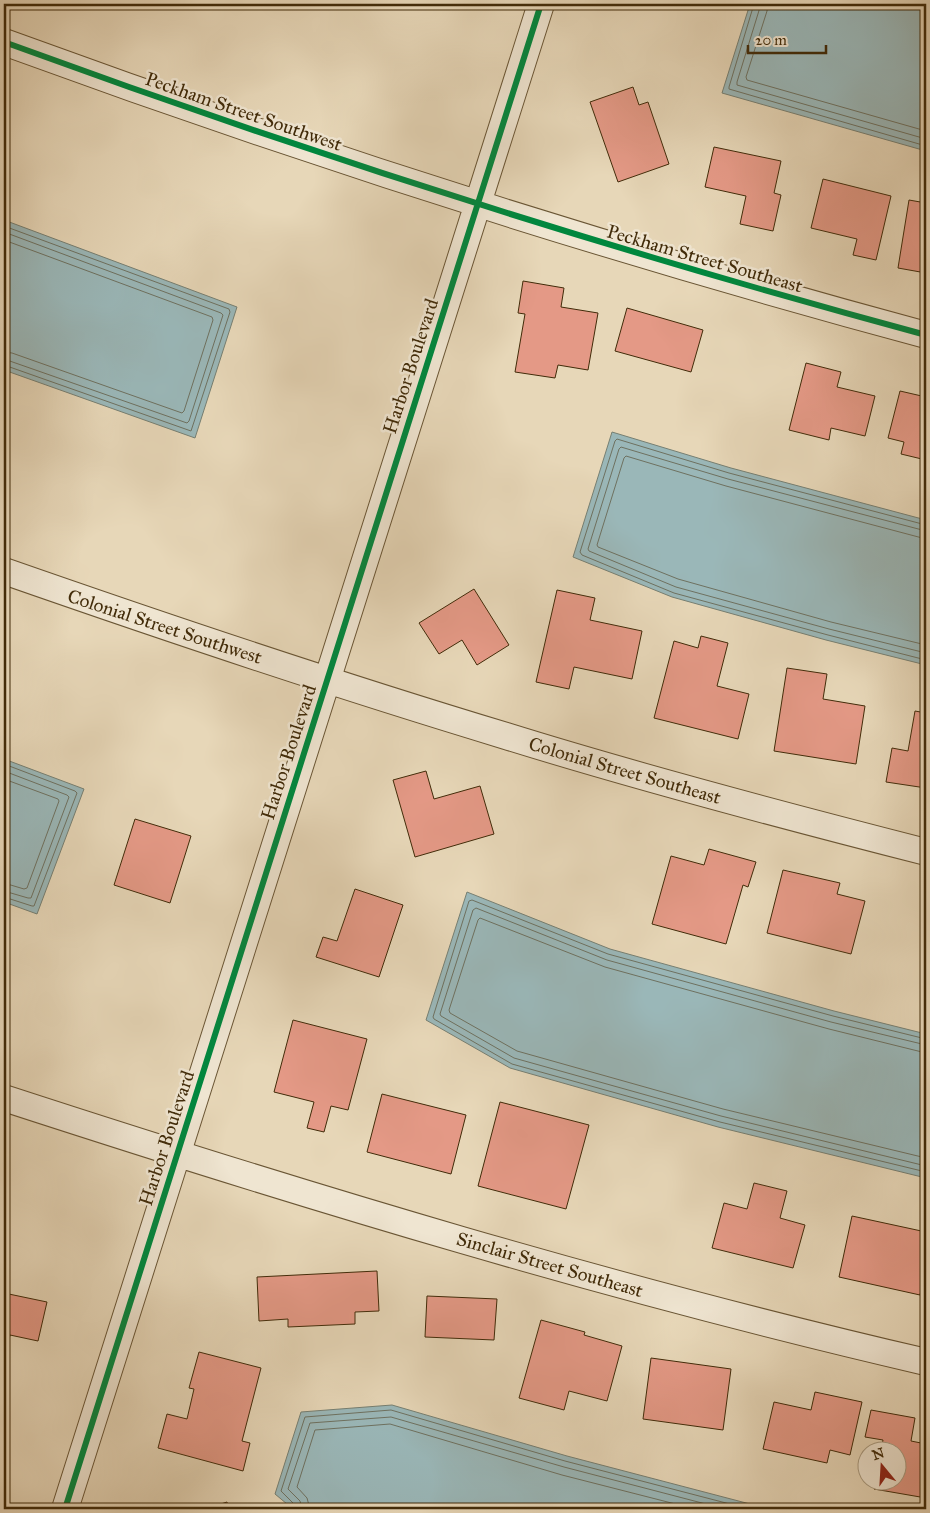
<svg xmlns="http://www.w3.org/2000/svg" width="930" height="1513" viewBox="0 0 930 1513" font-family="'IM FELL Great Primer',serif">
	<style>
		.water { fill: #9ab7b8; stroke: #767f72 }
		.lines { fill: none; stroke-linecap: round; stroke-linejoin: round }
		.shore { stroke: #6e7160; stroke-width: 1 }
		.building { fill: #e49986; stroke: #412b09 }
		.minor-casing { stroke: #6a5635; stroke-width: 28 }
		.minor { stroke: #efe5d1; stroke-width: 26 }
		.cycleway-casing { stroke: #efe5d1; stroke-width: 9 }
		.cycleway { stroke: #00873e; stroke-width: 6 }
		.labels { text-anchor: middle; stroke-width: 5; stroke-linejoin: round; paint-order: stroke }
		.street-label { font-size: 19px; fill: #412b09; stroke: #efe5d1 }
	</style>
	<rect width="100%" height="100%" fill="#e7d7b8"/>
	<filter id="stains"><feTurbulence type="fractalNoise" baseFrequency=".004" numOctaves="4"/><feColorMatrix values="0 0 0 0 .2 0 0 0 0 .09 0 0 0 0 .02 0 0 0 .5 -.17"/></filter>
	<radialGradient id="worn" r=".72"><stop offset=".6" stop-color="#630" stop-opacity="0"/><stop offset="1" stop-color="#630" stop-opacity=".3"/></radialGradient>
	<path class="water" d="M750,4H920L926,5V151L722,93Z
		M4,220L237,307L195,438L4,370Z
		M612,432L731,468L926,520V665L826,640L672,597L573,557Z
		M4,759L84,789L37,914L4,902Z
		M467,892L610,949L834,1011L926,1034V1178L718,1127L510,1068L426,1020Z
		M392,1405L567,1456L769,1509H293L275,1494L301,1412Z"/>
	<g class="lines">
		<path class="shore" d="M754,4L729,87V89L926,146
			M761,4L737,82V85L926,139
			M768,4L767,11L746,77L747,80L926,131
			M4,226L229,309L230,312L191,431L4,365
			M4,232L221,313L223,315L189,421L187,423L4,359
			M4,240L212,317L213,320L184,411L182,413L12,353L4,352
			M926,525L729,473L617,439L615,441L580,552L582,555L674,593L828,635L926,660
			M926,531L728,479L621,447L619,449L588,549L589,551L676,587L829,629L926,653
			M926,539L726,486L626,456L624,458L597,545L598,547L678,579L831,622L926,645
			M4,764L75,791L77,793L34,906H32L4,897
			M4,771L67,795L69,797L31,898H28L4,891
			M4,779L58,799L59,801L27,888L24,889L4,883
			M926,1039L833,1016L608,954L472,900L469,901L433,1017L434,1019L512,1064L720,1122L926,1172
			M926,1045L831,1022L607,960L476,908L473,910L440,1014L441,1016L514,1058L721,1116L926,1166
			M926,1053L829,1029L605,967L480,918L478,920L449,1010L450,1013L517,1051L723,1109L926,1158
			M296,1509L294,1504L281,1491L305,1417L391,1410L565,1461L749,1509
			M302,1509L300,1501L288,1489L310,1423L391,1417L564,1467L725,1509
			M310,1509L307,1498L297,1487L315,1430L390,1424L562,1475L695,1509"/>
	</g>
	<path class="building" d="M633,87L639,105L648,102L669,164L618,182L590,102Z
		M714,147L781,161L774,193L781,195L773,231L740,224L746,196L705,187Z
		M823,179L891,196L876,260L853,255L857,239L811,228Z
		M909,200L926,203V273L898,268Z
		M523,281L564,288L561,307L598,313L588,370L558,365L555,378L515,372L525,314L518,313Z
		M627,308L703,330L691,372L615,351Z
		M806,363L841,372L837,387L875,396L865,436L831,428L829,440L789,430Z
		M900,391L926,397V460L901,454L904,442L888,438Z
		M474,589L509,645L477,665L462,640L439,654L419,623Z
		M557,590L595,598L590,620L642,631L632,679L574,667L569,689L536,682Z
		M701,636L728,643L717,686L749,694L738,739L654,718L674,641L698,648Z
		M787,668L827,674L823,699L865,706L856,764L774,751Z
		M915,711L926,713V788L886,782L892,748L908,751Z
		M426,771L434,799L480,786L494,834L415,857L393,780Z
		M135,819L191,836L170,903L114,885Z
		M709,849L756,862L748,887L743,885L726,944L652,924L671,856L704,865Z
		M783,870L840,883L837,894L865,901L851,954L767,933Z
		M355,889L403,905L379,977L316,957L323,937L337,941Z
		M293,1020L367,1039L348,1110L331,1106L324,1132L307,1128L314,1102L274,1092Z
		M382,1094L466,1115L451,1174L367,1152Z
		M500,1102L589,1125L566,1209L478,1186Z
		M754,1183L787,1191L780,1218L805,1225L793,1268L712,1248L724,1203L747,1209Z
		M852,1216L926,1232V1266L920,1295L839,1277Z
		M377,1271L379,1311L355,1312V1324L288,1327V1319L259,1321L257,1277Z
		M4,1293L47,1302L38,1341L10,1335L4,1363Z
		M427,1296L497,1299L494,1340L425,1337Z
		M541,1320L585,1332L584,1335L622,1346L607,1401L569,1391L564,1410L519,1398Z
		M199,1352L261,1368L242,1441L250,1443L243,1471L158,1448L167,1414L187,1419L194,1389L189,1388Z
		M651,1358L731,1369L723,1430L643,1419Z
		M815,1392L862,1402L850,1455L830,1450L827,1463L763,1449L774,1402L811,1410Z
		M871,1410L915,1418L911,1441L926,1444V1498L874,1489L875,1480H898V1450H881L883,1440L865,1437Z
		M227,1502L229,1509H205Z"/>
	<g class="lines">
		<g class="minor-casing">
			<path id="minor" d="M4,42C307,153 614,251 926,335
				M4,571C170,629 337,685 506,736C644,779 785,816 926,852
				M4,1098C308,1197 615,1290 926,1362
				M65,1509L541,4"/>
		</g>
		<use href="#minor" class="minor"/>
		<g class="cycleway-casing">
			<path id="cycleway" d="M4,42C307,153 614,251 926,335
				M65,1509L541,4"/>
		</g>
		<use href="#cycleway" class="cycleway"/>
	</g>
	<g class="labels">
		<g class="street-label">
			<text transform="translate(244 111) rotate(19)" y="7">Peckham Street Southwest</text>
			<text transform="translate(705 258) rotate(16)" y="7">Peckham Street Southeast</text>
			<text transform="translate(410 366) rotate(-72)" y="7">Harbor Boulevard</text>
			<text transform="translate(165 626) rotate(18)" y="7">Colonial Street Southwest</text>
			<text transform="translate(288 752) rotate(-72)" y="7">Harbor Boulevard</text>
			<text transform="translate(625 770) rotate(16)" y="7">Colonial Street Southeast</text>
			<text transform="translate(166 1138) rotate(-72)" y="7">Harbor Boulevard</text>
			<text transform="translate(550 1264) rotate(16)" y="7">Sinclair Street Southeast</text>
		</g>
	</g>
	<rect width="930" height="1513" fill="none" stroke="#e7d7b8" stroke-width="20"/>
	<rect x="5" y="5" width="920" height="1503" fill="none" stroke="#412b09" stroke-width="2.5"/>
	<rect x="10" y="10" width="910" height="1493" fill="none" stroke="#412b09"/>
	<g transform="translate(882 1466) rotate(342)"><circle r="24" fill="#efe5d1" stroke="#a99b81"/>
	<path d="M0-4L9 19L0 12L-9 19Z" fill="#8f2418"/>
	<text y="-8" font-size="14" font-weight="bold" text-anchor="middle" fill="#412b09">N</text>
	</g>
	<path d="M748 45v8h78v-8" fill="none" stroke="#412b09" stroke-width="2.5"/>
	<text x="755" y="45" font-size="15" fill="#412b09" stroke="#efe5d1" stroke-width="4" paint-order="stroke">20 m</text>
	<rect width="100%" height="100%" filter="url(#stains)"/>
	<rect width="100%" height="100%" fill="url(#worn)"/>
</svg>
